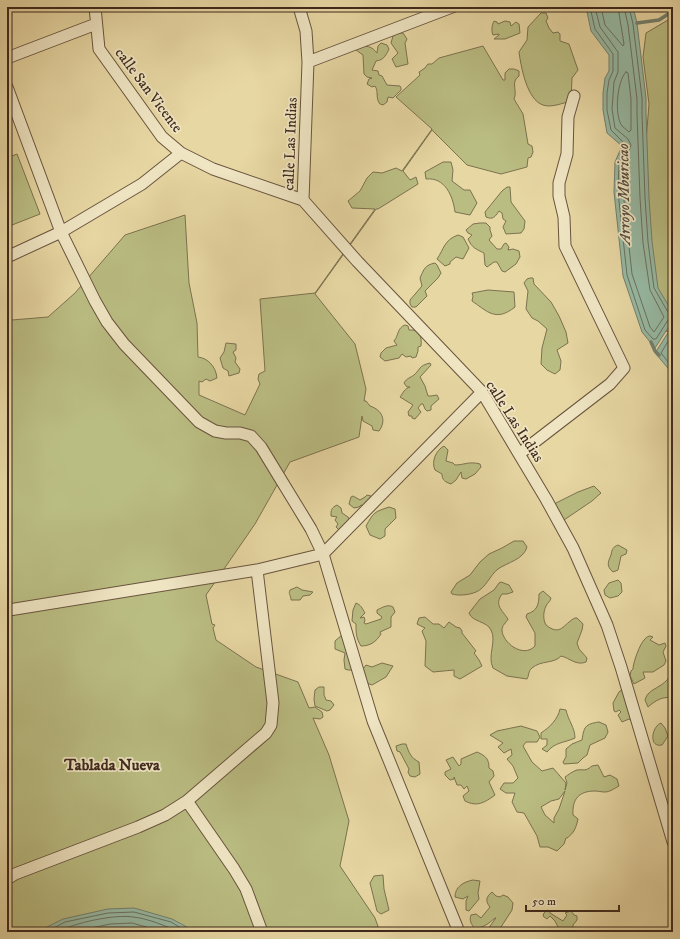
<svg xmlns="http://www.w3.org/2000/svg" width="680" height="939" viewBox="0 0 680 939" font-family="'IM FELL DW Pica',serif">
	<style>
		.green { fill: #babd82; stroke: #7c7250; fill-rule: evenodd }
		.water { fill: #97baa4; stroke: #74806e }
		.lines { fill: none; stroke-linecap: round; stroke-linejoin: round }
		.shore { stroke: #6b7160; stroke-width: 1 }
		.stream { stroke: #74806e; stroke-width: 3.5 }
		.minor-casing { stroke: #69543e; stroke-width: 13 }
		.minor { stroke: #efe5c3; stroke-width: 11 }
		.labels { text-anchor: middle; stroke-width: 3.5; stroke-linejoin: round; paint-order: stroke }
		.street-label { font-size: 15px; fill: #3f281d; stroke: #efe5c3 }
		.water-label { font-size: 16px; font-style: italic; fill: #554c3f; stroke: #efe5c3 }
		.neighbourhood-label { font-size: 16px; font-weight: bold; fill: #3f281d; stroke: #efe5c3 }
	</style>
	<rect width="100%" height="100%" fill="#e7d7a3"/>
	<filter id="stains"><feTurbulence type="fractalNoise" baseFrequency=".005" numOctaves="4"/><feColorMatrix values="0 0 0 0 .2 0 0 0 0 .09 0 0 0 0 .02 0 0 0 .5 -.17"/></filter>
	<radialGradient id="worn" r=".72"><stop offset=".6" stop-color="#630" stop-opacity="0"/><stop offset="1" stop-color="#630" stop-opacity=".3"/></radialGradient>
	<path class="green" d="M541,13H546L548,18L546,21L549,28L553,33L558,32L560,34V41L569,44L578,70L572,78L571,101C563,103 551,108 543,105C527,100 521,67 519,52L527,40L528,27Z
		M673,17V323L667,332L658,316L644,165L649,104L643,57L646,33Z
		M494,21L497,22L498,24L505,21L510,22L511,26L516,22L519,24L520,33L505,39H494L499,35V34L493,35C491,30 492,25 494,21Z
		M397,33H403L407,39L405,43L408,64L396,67L392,59L398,53L391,43L393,36Z
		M381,43L387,45L389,49C386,55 384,60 376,61L372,70L378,71L379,75L382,76L387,85L400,86L401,88V90L393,98L388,97L387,102L383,105L380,104C375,98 379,92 375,86L372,87L367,84L369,79L372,78L367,77L364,74L363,55L356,50L361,46C369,46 372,47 377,53L378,46Z
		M483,46L503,80H505V73L509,69H514L519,71V76C510,82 518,91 514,99L523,114L528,144L532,146L533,152L531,157L528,158L527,167L501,174L467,165L432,130L403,171L410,180L416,177L418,184L378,209H376L315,294L355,344L366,389L364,401H366L370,406C382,410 387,420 379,431L373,430L372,426L363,421L362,416L359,437L290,462L255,524L206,595L212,624L215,625L213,628L216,640L256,667L298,682L309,708L315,707L322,712L323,717L320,719L313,718L329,755L349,821L340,866L375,918L380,932H7V311L12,320L48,317L75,293L125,235L185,215L189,283L197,323L198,357C208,358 216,367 217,378L210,381L206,379L202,382L199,381V395L245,415L260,384L258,379L259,374L265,371L260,299L315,293L375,209L352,208L348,201L360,191L367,178L373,172L382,173L396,168L402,171L432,129L396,97L420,75L419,72L425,68L428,64H432L439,58Z
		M17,154L40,214L7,227V158Z
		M443,162H451L453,170L452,181L464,190H470L477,203L470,215L455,212C453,196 445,177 426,179L425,172Z
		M507,187H510L511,202L525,221L524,229L521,233L506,234L503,227L506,221L503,219L502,213L499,211C495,217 493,220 486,217L485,212L502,191Z
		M480,223H486L490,227V230L492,236L489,240L497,249H501L504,244L506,243L509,247L508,250L513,249L519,251L520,257L516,264L505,272L502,271L497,262H494L487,267L485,265L484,253C476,249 472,248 468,239L472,235L468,233L466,230L473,224Z
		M458,235L463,237L469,248L463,259L456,257L450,262V264L445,266L437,259C444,249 444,240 458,235Z
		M435,263L437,265L441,273L438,278L425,291L427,296L416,307H412L410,304V300L422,286L420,278C424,269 425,265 435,263Z
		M530,278H533L534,284L551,302L559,316L566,332L568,343L557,350L561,361L560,370L555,374L547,370L541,364L542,348L547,329L538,321L532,318L526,309L528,291L524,283L527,279Z
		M488,290L514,292L515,307C496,322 488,312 472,301L473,296L472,293Z
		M405,325L408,326L409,330C420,329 422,337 421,346L418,347V351L416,357L412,358L411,356L406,357L402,354L399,358L385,361L380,357L381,353L386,348L397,345L394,341C399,335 397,328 405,325Z
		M226,343L236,344V350L233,352L236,358L235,362L240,369L239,373L229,376L228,371L223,368L220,358L224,352Z
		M430,363L431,365L420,377L425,386L428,396H431L437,395L439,399L431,406V410L427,411L425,409L423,404H421L418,408L421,412L415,419L412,418V416H409L408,412L413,405L400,397C403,393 405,388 410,387H407L404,383C407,378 410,378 414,375C421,369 418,366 430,363Z
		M444,446L448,450L446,461L453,463L455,465C464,465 469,461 480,464L481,467L475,474L466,479L462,478L461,472L456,480L451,484C445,482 442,480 442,474L435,470C431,462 436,450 444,446Z
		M594,486L601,493L592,501L564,520H559L554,504L578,492Z
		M367,495L371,496V499L366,507L361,505L359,507L354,508L349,504L351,497L353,496L360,500L365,497Z
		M337,505L341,508L342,513L348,517L350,521L339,530L336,527L338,524L335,520L337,517L331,516C331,510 331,508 337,505Z
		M389,507L395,509L396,518L385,529V536L380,539L370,535L366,526C374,512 374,512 389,507Z
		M514,541H523L527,547C523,560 508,562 498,569C490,575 486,588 476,592C469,595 459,596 452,594L451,592L457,583L470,575L480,562L489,554L502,548Z
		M618,545L627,550L626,554L621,556L618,570L613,572C606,566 608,562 611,555C612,549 613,547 618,545Z
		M618,580L621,583L622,592L618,596L610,598L605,595L604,590L609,583Z
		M501,582L509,585L513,592L507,594H502C494,605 502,610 508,619C506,623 502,625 502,630C502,642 523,659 535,646V633L526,617L527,614C537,611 539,605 539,594L543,591L551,598C550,602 548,602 546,606C543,612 543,620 546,625C561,637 563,624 575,618H577L583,624L582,630L577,643L579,649L587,658L586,662C576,666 570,658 561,656C554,664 541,660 532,668C528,671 529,676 527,679L507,676L493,668C487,656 497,641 491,630C487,621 472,622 469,613L480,599L494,590L499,583Z
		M297,587L302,590L313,592L310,595L303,596L300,600H291C291,595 288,594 290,590Z
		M356,603C361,605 362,608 365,613L360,618L364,617L365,620L364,623L366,624L381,619L382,617L377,613V610C383,607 388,604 393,607L395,612L391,617V627L380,632L381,634C376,642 370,646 361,646C356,638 356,633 356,624L352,621L353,610Z
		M425,617L433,624H439L444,628L449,622L456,627L460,628L462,631V633L476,651L474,653L479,660L482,666L460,679L454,676V670L433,672L425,666L426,641L422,631L425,628L417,624L419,618Z
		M342,635L353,668L352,670H348L345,669L344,660L345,653L335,649V641Z
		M650,636L653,637L650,640L659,645L665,643L666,646L663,652L666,661L664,665L653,672H643L645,678L634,684L630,676L631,671L633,669C633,663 640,643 645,639C646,637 649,636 650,636Z
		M382,663L393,666L386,677L372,685L364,682L361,672L366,665L372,667Z
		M673,669V698C663,696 656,700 648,707L645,700C645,699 647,695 648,694C654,687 670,684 670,672Z
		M319,687H324V695L326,700L331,701L334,705L330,710L327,711L315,706L314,699L315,690Z
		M624,688L632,721L629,719L622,722L618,715L621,712L619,710L616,712L614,711L613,703L619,692Z
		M560,709L566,710C568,720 575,728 575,738C564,743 555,742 547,752L542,749L547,745V739H541V733C550,727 558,719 560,709Z
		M599,722L606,725L608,732L605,738L590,745L587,755L583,758L578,763L564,764L563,762L566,757V749L572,744L582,740C584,727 585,724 599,722Z
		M661,723L665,728L668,736L662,745C648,748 652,726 661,723Z
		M521,726L537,731L540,737L537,742H526L523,746L532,762L542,771L553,768L566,783L565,790L567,783L565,777C568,775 573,771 577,770C584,769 585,772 592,766L598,765L604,777L610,775L617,779L619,786C615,788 610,792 605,792C601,792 598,791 595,791C579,791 572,799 573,815L578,819C576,828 574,833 567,838H566L564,844L557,851L548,847H540L537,836L524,813L517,812L512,802L515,793H506L500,789L504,783H513L518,778L513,766L507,759L512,755L511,749L504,753L498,747L503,743L490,735L497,731ZM565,791L559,809L554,818V823L545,815L541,807L551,801L559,799Z
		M402,744H406C409,753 411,758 419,762L420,774L415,777L410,776L408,772L409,769L400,752L397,751L396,746Z
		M477,752C486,756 489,759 489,768L493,771L494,776L489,782L495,795C484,803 477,807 465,801L463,796L469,791L467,786L464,789L461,785H457L454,777V779L450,780L445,775V772L451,769L446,760L453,757L459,766L461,764V759Z
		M383,875L384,889L389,910L381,914L377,911L370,883L374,876Z
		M473,880L480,881L478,893L479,899L469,911L466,910V901L468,896L463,899L455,897C455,887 463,882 473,880Z
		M492,892L496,896L500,897L503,895L508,897L513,903L512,910L501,927L506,931V932H486L489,931L490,926L496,918H495C488,924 484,927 475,929C471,924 469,920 471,915L476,914L481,918L490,907C485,901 486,897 492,892Z
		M547,910L550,911V913L563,921L567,915L565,913L571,911L574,915L577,916V920L573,925V928L570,931L567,928L560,931L555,921L550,916L547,919L543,916L544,913Z"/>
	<path class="water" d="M586,7H633L637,23L646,98V114L649,198L652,241L658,288L673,313V320L655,348L642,332L623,276L614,192L615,162L622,146L607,133L603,110V93L605,78L609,71V55L591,31Z
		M673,325V374L655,353Z
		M134,908L172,919L196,932H37L63,919L108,909Z"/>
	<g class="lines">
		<path class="shore" d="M590,7L595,29L613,54V71L609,80L607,93V110L611,130L626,145L619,163L618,192L627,275L645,330L653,339H656L668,320L673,319
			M595,7L600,27L618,52V72L614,82L612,109L615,128L628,139L631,145L624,164L623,191L632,274L650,327L654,332L664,317L650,290L643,243L640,198L637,114V99L628,25L624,7
			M601,7L605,25L623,46L624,44L618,7
			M629,7L633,24L642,98V114L645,198L648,242L654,288L668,312L673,314
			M626,72L628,73L631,99V130L629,132C627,130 624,128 622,126C614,115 617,81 626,72Z
			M673,333L661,353L673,368
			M46,932L65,922L108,913L134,912L171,922L188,932
			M57,932C74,923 114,914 133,917C146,918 167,926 178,932
			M73,932L110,924L132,923L164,932"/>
		<path class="stream" d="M637,23L659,20L673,11
			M651,342L655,351L659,355"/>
		<g class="minor-casing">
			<path id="minor" d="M95,7L99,49L162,137L181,153L213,169L303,200
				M299,7L306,31L308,62L303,200L357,261L482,392L546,499L573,548L607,625L621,667L673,842
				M7,58L96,24
				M308,62L452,7
				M7,87L61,232L95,301L107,322L124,344L199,422L215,431L226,433H240L251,436L261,447L311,529L323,554L373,721L459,932
				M7,257L61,232L142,184L181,153
				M519,454L610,384L624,368L565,246L564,217L559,196V183L567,154L568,117L574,96
				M9,610L257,570L323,554L482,392
				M187,801L234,869L246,889L262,932
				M7,879L15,874L138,827L165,815L187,801L266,733L271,725L273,703L257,570"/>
		</g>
		<use href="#minor" class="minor"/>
	</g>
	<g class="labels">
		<g class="street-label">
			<text transform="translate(149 90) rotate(53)" y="5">calle San Vicente</text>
			<text transform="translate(290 144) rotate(-88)" y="5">calle Las Indias</text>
			<text transform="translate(515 421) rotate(57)" y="5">calle Las Indias</text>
		</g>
		<g class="water-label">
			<text transform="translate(623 194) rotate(-91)" y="6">Arroyo Mburicao</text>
		</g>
		<g class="neighbourhood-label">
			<text x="112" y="770">Tablada Nueva</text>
		</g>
	</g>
	<rect width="680" height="939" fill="none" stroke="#e7d7a3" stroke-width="24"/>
	<rect x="8" y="8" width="664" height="923" fill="none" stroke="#3f281d" stroke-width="2"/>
	<rect x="12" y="12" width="656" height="915" fill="none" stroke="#3f281d"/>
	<path d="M526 905v6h93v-6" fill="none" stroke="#3f281d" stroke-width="2"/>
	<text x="532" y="905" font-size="12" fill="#3f281d" stroke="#efe5c3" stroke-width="3" paint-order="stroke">50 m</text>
	<rect width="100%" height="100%" filter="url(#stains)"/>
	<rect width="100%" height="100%" fill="url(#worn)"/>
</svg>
